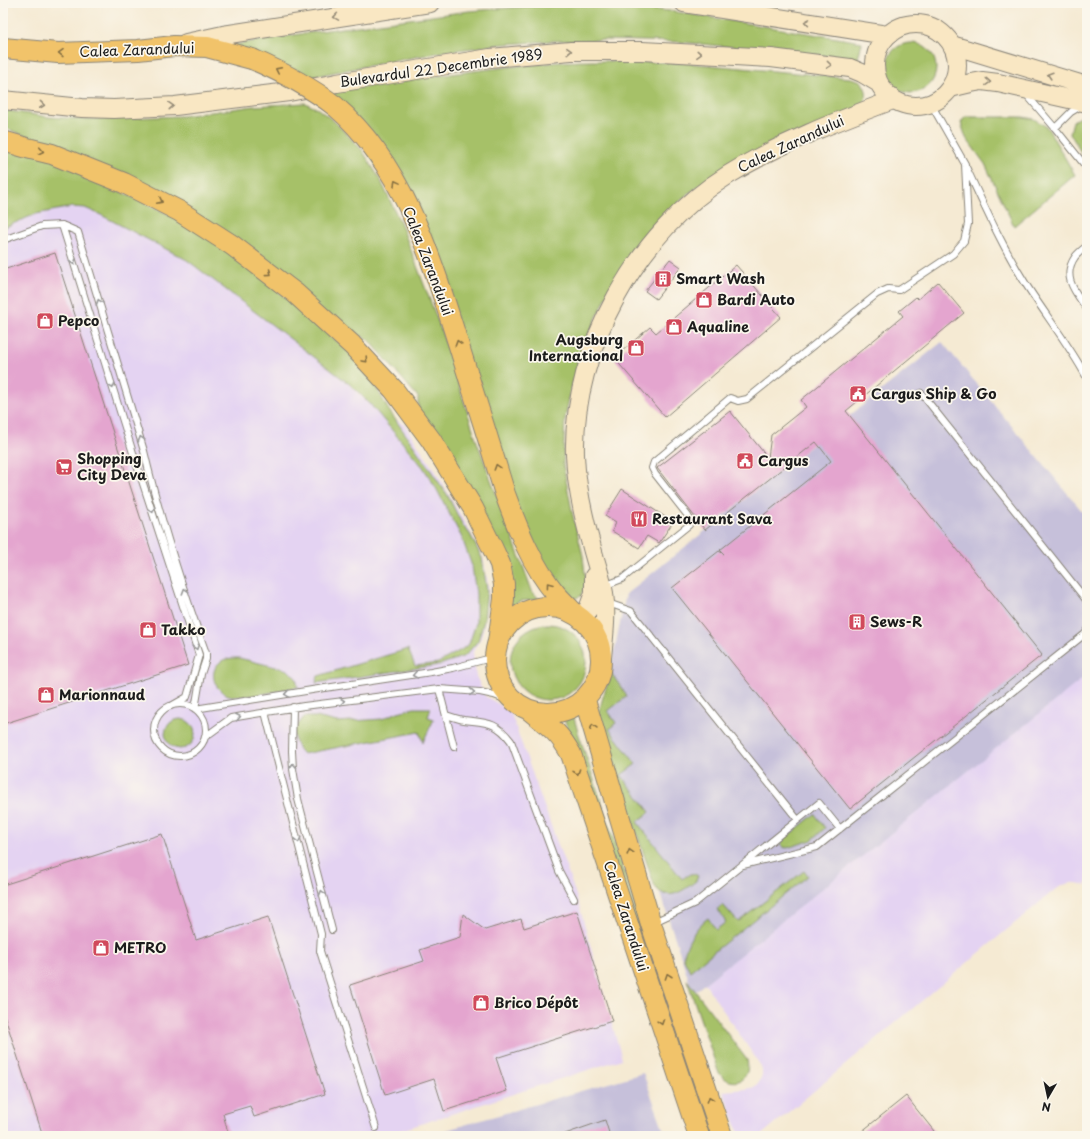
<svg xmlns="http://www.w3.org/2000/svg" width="1090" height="1139" viewBox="0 0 1090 1139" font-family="'Playpen Sans',sans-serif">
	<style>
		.built { fill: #e4d3f2 }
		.industrial { fill: #c6c0da }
		.green { fill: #a6c168; stroke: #616e42 }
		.building { fill: #e4a5cf }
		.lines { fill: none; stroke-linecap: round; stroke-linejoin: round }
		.service-casing { stroke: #888378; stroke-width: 8 }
		.secondary-casing { stroke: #888378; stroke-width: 20 }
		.primary-casing { stroke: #888378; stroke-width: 22 }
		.service { stroke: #fff; stroke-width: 6 }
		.secondary { stroke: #f9e7c3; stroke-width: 18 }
		.primary { stroke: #f1c36a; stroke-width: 20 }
		.primary-bridge-casing { stroke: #888378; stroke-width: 22; stroke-linecap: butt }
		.primary-bridge { stroke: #f1c36a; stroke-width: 20 }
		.oneway { stroke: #968c78 }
		.oneway2 { stroke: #867043 }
		.oneway3 { stroke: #999 }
		.labels { text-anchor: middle; stroke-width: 3.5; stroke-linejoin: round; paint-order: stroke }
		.street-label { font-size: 14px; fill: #1c1c1c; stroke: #fbf7ec }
		.poi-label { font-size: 14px; font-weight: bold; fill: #1c1c1c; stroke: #fbf7ec; text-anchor: start }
	</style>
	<rect width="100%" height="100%" fill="#fbf7ec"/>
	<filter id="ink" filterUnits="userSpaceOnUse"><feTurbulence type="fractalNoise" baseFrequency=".025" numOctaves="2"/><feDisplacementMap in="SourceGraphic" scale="8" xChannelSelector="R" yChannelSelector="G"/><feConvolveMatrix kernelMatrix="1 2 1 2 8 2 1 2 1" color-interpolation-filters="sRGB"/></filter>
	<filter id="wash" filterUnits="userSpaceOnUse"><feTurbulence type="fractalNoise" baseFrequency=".012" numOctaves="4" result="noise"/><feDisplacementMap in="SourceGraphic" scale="16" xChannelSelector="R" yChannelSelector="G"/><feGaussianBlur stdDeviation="0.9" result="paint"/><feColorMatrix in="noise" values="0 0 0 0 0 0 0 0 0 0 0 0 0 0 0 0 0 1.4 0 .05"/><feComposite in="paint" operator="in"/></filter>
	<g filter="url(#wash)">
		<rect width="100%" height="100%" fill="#f5ead3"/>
		<path class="built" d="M86,193L189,250L297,334L369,404L405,425L440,479L471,533L483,557L489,590L484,626L481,638L473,652L476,676L485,696L510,711L577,898L622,1059L383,1136H3V217Z
			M1084,667L1087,688V885L1076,883H1069L1061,886L1051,893L760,1136H740L723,1091L747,1089L754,1087L759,1083L762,1075V1069L759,1063L699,975Z"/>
		<path class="industrial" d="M942,342L1087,517V675L693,993L600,709L610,672L626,594Z
			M643,1073L666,1136H426Z"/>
		<path class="green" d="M562,4L611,6L670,11L862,42L858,59L680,42L607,40L552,41L504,44L442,52L330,73L305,79L225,46L313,32L469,11Z
			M886 68a25 25 0 1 1 50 0a25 25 0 1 1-50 0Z
			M610,61L686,63L851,78L861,81C868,92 868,95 862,106L709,178L683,198L663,219L636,250L612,285L595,321L581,354L571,389L565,418L563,464L573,516L583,556L586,583L581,596L573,599L535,559L436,265L332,92C404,81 476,69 549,63C569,61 589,61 610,61Z
			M305,103L318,109L335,122L362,150L380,179L401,224L439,324L477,442L524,569L532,591L539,599L521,601L507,608L511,594L418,409V397L370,341L342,325L113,172L3,127V110L48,117L82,119L128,118L183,116L254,106Z
			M1087,115V155L1084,158L1070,133L1073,121L1081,116Z
			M965,117H1023L1034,119L1047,127L1075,175L1014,226L985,164L966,138L961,123Z
			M3,136L210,234L363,363L388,409L447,494L462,524L470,534L482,558L487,590L484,621L478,641L465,656L439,665L316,683L318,676L408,649L415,666L438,663L461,650L469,644L476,623V594L472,566L462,538L436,488L423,467L370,404L352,386L187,260L101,215L85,208L72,207L36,214L3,228Z
			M510 662a38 38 0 1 1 76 0a38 38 0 1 1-76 0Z
			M239,658L288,670L296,678L298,687C281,690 243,700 228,695C215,691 208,673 219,663C224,658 232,658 239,658Z
			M611,673L627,696L608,711L616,723L609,729L636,764L621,775L650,812L637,822L682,879C689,875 691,871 698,876L696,881C684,890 668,903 655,887L599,723C597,710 607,686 611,673Z
			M414,708H431L428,717L434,719L423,742L419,732L303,754C296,747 294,740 293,731L304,717H316L337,722L382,719L398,712Z
			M573,714L578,732L712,1136H705L570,733L563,717Z
			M165 734a15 15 0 1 1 30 0a15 15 0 1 1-30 0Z
			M815,814L825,828L812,840L787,848L783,847L781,843L784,839Z
			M804,871L808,876L690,971L683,957C688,941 694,929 708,918L716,930L726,922L717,910L723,905L738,922Z
			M687,980L747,1060C752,1082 730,1090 718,1071Z"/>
		<g id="blocks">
			<path class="building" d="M55,253L188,665L3,724V270Z
				M670,259L681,267L656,299L645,291Z
				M736,265L781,317L665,417L614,358L650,327L656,333Z
				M938,282L964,313L846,411L1042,655L850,809L672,588L719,551L724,554L720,550L831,461L816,442L705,530L657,468L730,411L768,458L771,435L806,407L801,400L903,316L899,311L916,297L918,299Z
				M622,489L673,522L659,543L647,536L639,548L612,531L616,523L605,516Z
				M162,834L196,940L268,917L325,1094L254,1117L250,1106L223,1114L229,1136H43L3,1011V885Z
				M577,911L612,1021L496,1058L507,1091L444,1111L434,1079L385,1095L350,985L424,961L420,950L460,937L463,914L485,930L521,919L524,928Z
				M906,1096L934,1131L927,1136H856Z
				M605,1120L610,1136H565V1134Z"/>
		</g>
	</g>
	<g filter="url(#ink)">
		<use href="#blocks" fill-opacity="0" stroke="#888378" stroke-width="1"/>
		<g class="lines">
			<g class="service-casing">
				<path id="service" d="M1026,94L1055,128L1087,168
					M1055,128L1071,112L1081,106
					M966,167C985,208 1003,248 1027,286C1047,317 1070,346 1087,378
					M62,225L133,453L199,655L187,697L171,706
					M3,240L42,226L62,225L78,232L144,451C160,519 182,587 206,653V659L201,674L195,709L312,690L431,672L453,668L495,657
					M1087,246C1083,249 1078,253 1075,257C1061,277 1076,293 1087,309
					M921,393L1087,601
					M604,586L622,579L689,525L690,520L688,516L655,474L652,468L654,462L730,398L738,401L747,399L877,294L888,289L899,290L953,254L964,241L968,224L965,164L931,104
					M608,603L631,611L798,820
					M439,689L454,747
					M154 730a26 26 0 1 1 52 0a26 26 0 1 1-52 0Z
					M293,707L292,751L293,769L298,799L332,930
					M265,712L321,934L320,951L376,1128
					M446,715C452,717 458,719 464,720C486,723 496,721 511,741L559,871L574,899
					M205,737L231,718L304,706L439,689L480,692L494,695L515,703
					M743,865L817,847L1085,634L1087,631
					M654,922L695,903L819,803L840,829"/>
			</g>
			<g class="secondary-casing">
				<path id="secondary" d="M684,3L887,35
					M875 65a41 41 0 1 1 82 0a41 41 0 1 1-82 0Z
					M186,43L223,35L430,3
					M952,45L1087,86
					M950,88L971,83L982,81L998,83L1087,103
					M3,100L82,108L114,109L175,106L289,92L337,83L490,58L571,51H642L718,55L771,58L850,68L862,73L877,82
					M584,620L594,593V576
					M602,658C604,637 607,614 604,593C601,576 595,561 591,544C583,515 576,485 575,455C572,348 638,231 728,175C780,143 837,121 893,100"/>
			</g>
			<g class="primary-casing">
				<path id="primary" d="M3,48L58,53L138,50L174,46L207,47L252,59
					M335,106C405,166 432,261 459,346C474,395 490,444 505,494C517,527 532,566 556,594C562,601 569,607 575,614
					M3,141L27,148L52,154L124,183L179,211L232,245L295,293L352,345L394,390L431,440L473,508L492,547L500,564L504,584V599L498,642
					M495 660a53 53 0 1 1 106 0a53 53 0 1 1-106 0Z
					M585,700L651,924L722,1136
					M529,710C549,726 558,731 571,754L699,1136"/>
			</g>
			<use href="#service" class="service"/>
			<use href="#secondary" class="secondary"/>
			<use href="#primary" class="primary"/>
			<g class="primary-bridge-casing">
				<path id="primary-bridge" d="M252,59C282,72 309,86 335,106"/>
			</g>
			<use href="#primary-bridge" class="primary-bridge"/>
		</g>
		<defs><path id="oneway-chevron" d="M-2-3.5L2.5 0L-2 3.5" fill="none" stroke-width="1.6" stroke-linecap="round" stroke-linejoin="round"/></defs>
		<g class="oneway">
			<use href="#oneway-chevron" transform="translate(336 17) rotate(171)"/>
			<use href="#oneway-chevron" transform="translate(807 22) rotate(-171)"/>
			<use href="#oneway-chevron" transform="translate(569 51) rotate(-3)"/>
			<use href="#oneway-chevron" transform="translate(699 54) rotate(3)"/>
			<use href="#oneway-chevron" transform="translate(829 65) rotate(6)"/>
			<use href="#oneway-chevron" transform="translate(1050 75) rotate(-163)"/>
			<use href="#oneway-chevron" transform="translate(988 82) rotate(4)"/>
			<use href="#oneway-chevron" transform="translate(42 105) rotate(6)"/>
			<use href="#oneway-chevron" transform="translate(171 106) rotate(-4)"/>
		</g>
		<g class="oneway2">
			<use href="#oneway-chevron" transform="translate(61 53) rotate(-179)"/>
			<use href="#oneway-chevron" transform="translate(278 70) rotate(-154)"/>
			<use href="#oneway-chevron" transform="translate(41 151) rotate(12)"/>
			<use href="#oneway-chevron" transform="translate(396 183) rotate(-118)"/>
			<use href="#oneway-chevron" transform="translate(160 201) rotate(27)"/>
			<use href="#oneway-chevron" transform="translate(269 273) rotate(37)"/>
			<use href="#oneway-chevron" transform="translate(458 343) rotate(-107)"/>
			<use href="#oneway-chevron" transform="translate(365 360) rotate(47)"/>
			<use href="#oneway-chevron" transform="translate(497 467) rotate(-107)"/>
			<use href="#oneway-chevron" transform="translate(549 585) rotate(-127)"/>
			<use href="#oneway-chevron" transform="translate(593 727) rotate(-106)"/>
			<use href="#oneway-chevron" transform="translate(577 772) rotate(71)"/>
			<use href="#oneway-chevron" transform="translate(630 852) rotate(-106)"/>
			<use href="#oneway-chevron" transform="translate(668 976) rotate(-109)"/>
			<use href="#oneway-chevron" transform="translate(661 1022) rotate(72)"/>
			<use href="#oneway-chevron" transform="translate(710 1099) rotate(-109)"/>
		</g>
		<g class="oneway3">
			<use href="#oneway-chevron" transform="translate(73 262) rotate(73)"/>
			<use href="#oneway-chevron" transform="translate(99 302) rotate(-107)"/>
			<use href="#oneway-chevron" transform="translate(112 386) rotate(73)"/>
			<use href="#oneway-chevron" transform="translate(141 439) rotate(-107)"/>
			<use href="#oneway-chevron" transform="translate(152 510) rotate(72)"/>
			<use href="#oneway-chevron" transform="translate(185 591) rotate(-107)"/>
			<use href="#oneway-chevron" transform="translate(196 647) rotate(72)"/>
			<use href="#oneway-chevron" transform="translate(415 675) rotate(170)"/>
			<use href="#oneway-chevron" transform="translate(472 692) rotate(4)"/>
			<use href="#oneway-chevron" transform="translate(287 694) rotate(171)"/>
			<use href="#oneway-chevron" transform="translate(342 701) rotate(-7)"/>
			<use href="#oneway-chevron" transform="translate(238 717) rotate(-11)"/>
			<use href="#oneway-chevron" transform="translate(293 766) rotate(-95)"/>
			<use href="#oneway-chevron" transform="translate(298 840) rotate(76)"/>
			<use href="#oneway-chevron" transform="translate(322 893) rotate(-105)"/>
		</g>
	</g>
	<defs>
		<g id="building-square" transform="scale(0.9)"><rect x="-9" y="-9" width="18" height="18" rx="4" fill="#d1495b" stroke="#fbf7ec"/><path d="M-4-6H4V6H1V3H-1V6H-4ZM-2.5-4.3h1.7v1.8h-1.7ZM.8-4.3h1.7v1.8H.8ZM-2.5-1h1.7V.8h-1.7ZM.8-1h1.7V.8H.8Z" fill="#fff"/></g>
		<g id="shop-square" transform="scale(0.9)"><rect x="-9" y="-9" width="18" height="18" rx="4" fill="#d1495b" stroke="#fbf7ec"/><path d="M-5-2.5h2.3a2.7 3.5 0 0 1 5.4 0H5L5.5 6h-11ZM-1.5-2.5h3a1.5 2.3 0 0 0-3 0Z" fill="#fff"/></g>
		<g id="civic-square" transform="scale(0.9)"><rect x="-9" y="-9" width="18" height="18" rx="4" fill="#d1495b" stroke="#fbf7ec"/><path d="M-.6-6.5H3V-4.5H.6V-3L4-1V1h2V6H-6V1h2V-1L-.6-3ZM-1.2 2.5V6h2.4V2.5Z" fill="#fff"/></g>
		<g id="supermarket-square" transform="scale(0.9)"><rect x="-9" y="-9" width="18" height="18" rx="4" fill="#d1495b" stroke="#fbf7ec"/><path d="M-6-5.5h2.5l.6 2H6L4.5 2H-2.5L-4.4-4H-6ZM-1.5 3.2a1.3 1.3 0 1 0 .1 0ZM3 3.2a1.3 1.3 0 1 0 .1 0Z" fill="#fff"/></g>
		<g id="restaurant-square" transform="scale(0.9)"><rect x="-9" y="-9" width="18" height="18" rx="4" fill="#d1495b" stroke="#fbf7ec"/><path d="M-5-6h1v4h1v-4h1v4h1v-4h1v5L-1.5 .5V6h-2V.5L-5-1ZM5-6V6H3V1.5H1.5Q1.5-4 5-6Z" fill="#fff"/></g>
	</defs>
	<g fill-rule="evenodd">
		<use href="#building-square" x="663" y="279"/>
		<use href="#shop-square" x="704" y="300"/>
		<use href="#shop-square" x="45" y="321"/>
		<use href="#shop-square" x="674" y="327"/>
		<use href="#shop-square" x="636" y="348"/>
		<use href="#civic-square" x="858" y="394"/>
		<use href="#civic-square" x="745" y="461"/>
		<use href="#supermarket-square" x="64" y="467"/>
		<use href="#restaurant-square" x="639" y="519"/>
		<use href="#building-square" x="857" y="622"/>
		<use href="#shop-square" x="148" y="630"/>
		<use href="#shop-square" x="46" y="695"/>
		<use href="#shop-square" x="101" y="948"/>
		<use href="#shop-square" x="481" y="1003"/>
	</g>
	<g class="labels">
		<g class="street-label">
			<text transform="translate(137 50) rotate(-2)" y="5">Calea Zarandului</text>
			<text transform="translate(441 68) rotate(-8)" y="5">Bulevardul 22 Decembrie 1989</text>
			<text transform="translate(791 144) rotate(-25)" y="5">Calea Zarandului</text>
			<text transform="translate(428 261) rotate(69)" y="5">Calea Zarandului</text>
			<text transform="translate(626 916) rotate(72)" y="5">Calea Zarandului</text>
		</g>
		<g class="poi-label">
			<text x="676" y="284">Smart Wash</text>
			<text x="717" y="305">Bardi Auto</text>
			<text x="58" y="326">Pepco</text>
			<text x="687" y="332">Aqualine</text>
			<text x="623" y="345" text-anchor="end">Augsburg<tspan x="623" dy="16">International</tspan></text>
			<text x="871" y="399">Cargus Ship &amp; Go</text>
			<text x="77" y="464">Shopping<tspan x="77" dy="16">City Deva</tspan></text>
			<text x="758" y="466">Cargus</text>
			<text x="652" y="524">Restaurant Sava</text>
			<text x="870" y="627">Sews-R</text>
			<text x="161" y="635">Takko</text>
			<text x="59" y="700">Marionnaud</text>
			<text x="114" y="953">METRO</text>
			<text x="494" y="1008">Brico Dépôt</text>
		</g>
	</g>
	<rect width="1090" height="1139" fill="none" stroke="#fbf7ec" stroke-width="16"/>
	<g transform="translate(1048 1097) rotate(189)" stroke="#fbf7ec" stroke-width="3" paint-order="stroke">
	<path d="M0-3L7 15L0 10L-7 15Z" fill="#1c1c1c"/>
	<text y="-6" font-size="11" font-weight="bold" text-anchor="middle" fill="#1c1c1c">N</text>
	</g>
</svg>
